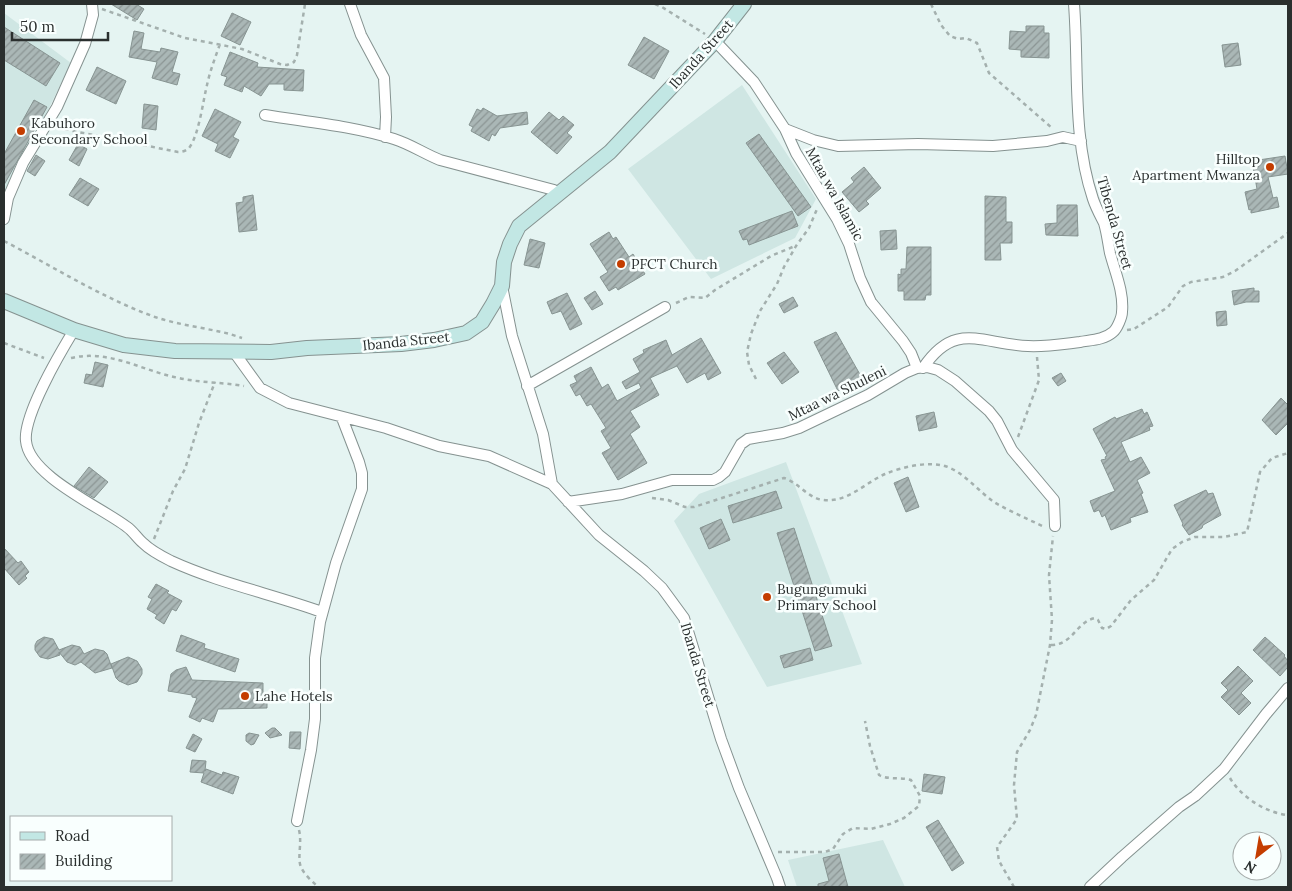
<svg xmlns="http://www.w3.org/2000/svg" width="1292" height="891" viewBox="0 0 1292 891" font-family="Lora,serif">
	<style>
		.built { fill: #cfe6e3 }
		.building { fill: url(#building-hatch); stroke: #879492 }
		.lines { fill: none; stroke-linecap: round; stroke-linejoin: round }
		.street-casing { stroke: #859290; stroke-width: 12 }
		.secondary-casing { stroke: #859290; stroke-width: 16 }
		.path { stroke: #a4b0ae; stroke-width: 2.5; stroke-dasharray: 4 4; stroke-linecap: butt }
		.street { stroke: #fff; stroke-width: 10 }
		.secondary { stroke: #c2e7e4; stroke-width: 14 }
		.poi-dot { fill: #c43d00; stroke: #f9fffe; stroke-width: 2 }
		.labels { text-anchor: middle; stroke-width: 5; stroke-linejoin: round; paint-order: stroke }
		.street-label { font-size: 14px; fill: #2a2f2e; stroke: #f9fffe }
		.poi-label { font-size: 14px; fill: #2a2f2e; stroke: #f9fffe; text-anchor: start }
	</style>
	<defs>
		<pattern id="building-hatch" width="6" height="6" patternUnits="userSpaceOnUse" patternTransform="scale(1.25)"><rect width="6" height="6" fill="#aab7b6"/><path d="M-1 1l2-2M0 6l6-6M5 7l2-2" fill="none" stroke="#8b9594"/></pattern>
	</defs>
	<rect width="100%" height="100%" fill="#e5f4f2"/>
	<path class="built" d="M4,13L71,63L4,200Z
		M742,85L816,199L795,238L711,279L628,169Z
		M786,462L862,664L767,687L674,521L699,494Z
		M883,840L905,887H797L788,860Z"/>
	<path class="building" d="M111,4H136L144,9L137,20Z
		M232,13L251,22L240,45L221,36Z
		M1026,26H1044V33H1049V58L1021,57V50L1009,49L1010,31L1026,32Z
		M4,27L60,63L46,86L4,60Z
		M134,31L144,33L141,49L160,52L161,48L178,52L172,72L180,74L177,85L152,78L157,62L129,57Z
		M644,37L669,51L654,79L628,65Z
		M1238,43L1241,65L1225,67L1222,45Z
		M230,52L258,63L257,67L304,70L303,91L284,90V84H269L261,96L244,86L242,92L224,85L227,77L221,75Z
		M97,67L126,81L116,104L86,90Z
		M34,100L47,107L4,185V154Z
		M144,104L158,106L156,130L142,128Z
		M483,108L497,116L527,112L528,124L500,128L495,136L492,134L489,141L471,131L473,127L469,125L477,109L481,111Z
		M215,109L241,122L233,137L239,140L230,158L215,151L218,144L202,136Z
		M549,112L559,120L563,116L574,125L567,133L572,137L557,154L531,132Z
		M759,134L811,207L798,216L746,143Z
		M78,144L87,149L79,166L69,160Z
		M36,155L45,161L35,176L27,171Z
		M1285,156L1288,174L1268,177L1273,198L1277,197L1279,207L1251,213V209L1249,210L1245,192L1257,189L1252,161Z
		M864,167L881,188L866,201L869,204L859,212L842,192L854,182L851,178Z
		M80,178L99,189L88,206L69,195Z
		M253,195L257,230L239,232L236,203L243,202V197Z
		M985,196L1006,197V222H1012V243H1000L1001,260H985Z
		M1057,205H1077L1078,236L1046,235L1045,224L1057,223Z
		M792,211L798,226L749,245L747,239L743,240L739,231Z
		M896,230L897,249L881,250L880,231Z
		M609,232L613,239L616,237L629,257L633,254L645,274L618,290L616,287L609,291L600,277L608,272L590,244Z
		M530,239L545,243L539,268L524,265Z
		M907,247H931V295H926L925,300H904V291H898V274L901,275V269H906Z
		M1254,288V291H1259V302H1246L1234,305L1232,291Z
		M595,291L603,304L592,310L584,298Z
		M567,293L582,324L570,330L561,311L552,314L547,302Z
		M793,297L798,306L784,313L779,304Z
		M1226,311L1227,325L1217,326L1216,312Z
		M836,332L862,378L838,391L814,342Z
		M701,338L721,373L708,380L705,373L687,383L677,366L650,378L659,395L630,411L640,427L630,434L647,463L618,480L602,453L611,448L601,431L606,428L591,404L587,406L580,394L576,396L570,385L577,382L574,376L591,367L602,388L608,384L617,401L641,388L639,383L626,389L622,382L640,372L633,359L644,353L643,350L666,340L672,355Z
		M784,352L799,372L782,384L767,363Z
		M95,362L108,365L103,387L84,383L86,374L92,375Z
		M1061,373L1066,381L1058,386L1052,378Z
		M1281,398L1288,405V423L1276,435L1262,420Z
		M1142,409L1144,414L1147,412L1153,426L1149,427L1150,430L1121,442L1130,462L1141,457L1150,473L1137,480L1143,493L1141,494L1148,512L1130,518L1131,522L1111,530L1105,515L1102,517L1099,510L1094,512L1090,501L1115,491L1101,460L1106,459L1105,457L1107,456L1093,429L1115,417L1116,419Z
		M934,412L937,427L919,431L916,416Z
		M89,467L108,482L94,498L74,486Z
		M908,477L919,507L906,512L894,483Z
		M1206,490L1208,494L1213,493L1221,515L1203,525L1202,528L1189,535L1182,525L1183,524L1174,505Z
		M776,491L782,508L733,523L728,506Z
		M721,519L730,540L709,549L700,528Z
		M794,528L832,646L815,651L777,533Z
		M4,548L18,563L21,561L29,572L25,576L27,578L19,585L4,568Z
		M156,584L169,591L167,593L182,601L176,611L172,609L164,624L155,618L157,615L147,609L152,599L148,597Z
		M181,635L205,644L204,648L239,659L235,672L176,651Z
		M44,637L53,639L59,650L72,645L80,647L84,654L95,649L104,651L107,654L112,668L95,673L81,662L75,665L67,662L59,652L60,655L48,659L40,657L35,650V645L37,641Z
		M1265,637L1285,655L1284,656L1288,661V667L1280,676L1253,650Z
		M810,648L813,660L784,668L780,656Z
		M128,657L137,661L142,669V674L137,682L128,685L119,681L116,678L111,664Z
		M1238,666L1253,681L1241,693L1251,703L1239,715L1221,697L1228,690L1221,683Z
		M186,667L192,680L263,683V698H267V708L218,709L213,722L202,718L200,722L189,717L197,698L192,697V695L168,691L171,674L176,670Z
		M272,728H275L282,735L270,738L265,733Z
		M290,732H301L300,749L289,748Z
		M249,733L259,735L254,744L251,745L246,741V735Z
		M193,734L202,739L195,752L186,748Z
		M192,760L206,761L205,771L206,769L222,775L223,772L239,777L233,794L201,782L204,773L190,772Z
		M924,774L945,777L942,794L922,791Z
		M938,820L964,863L952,871L926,827Z
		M839,854L848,887H818V884L829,881L823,858Z"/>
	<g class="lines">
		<g class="street-casing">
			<path id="street" d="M350,4L361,35L384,78L386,117L385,137
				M715,41L754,82L785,129L796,153L837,219L849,244L860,278L871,302L903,341L911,353L917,368
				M265,115C308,122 353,126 394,139C410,144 425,154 440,160L554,190L558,195
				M785,129L813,140L838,146L918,144L993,146L1047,141L1063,137L1081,141
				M4,219L8,198L23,163L57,107L85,44L93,15L92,4
				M502,286L512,336L543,434L552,484
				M74,330C60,353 23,416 26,441C29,476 101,507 127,527C133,531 137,538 143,543C151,551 161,556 171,561C219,583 272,594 322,612
				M234,352L260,388L289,403L386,428L439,446L489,456L552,484L599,535L644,571L662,588L684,618L721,739L739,788L777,878L780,887
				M923,368C955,320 981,344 1028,346C1045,347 1063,344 1080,342C1091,340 1104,340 1113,332C1117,329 1122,317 1122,312C1124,292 1115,272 1110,253C1108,243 1107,233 1104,223C1100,215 1096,208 1093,199C1072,136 1079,69 1074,4
				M527,386L665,307
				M568,502L622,494L672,480H713L719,477L725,472L741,444L748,439L783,433L799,428L868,395L905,373L917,368L927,367L938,370L955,381L989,411L997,421L1012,450L1054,500L1055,526
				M297,821L311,750L315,719V658L320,622L336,563L362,489V473L359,462L342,418
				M1090,887L1122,857L1179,807L1195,796L1224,769L1266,714L1288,688"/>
		</g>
		<g class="secondary-casing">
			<path id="secondary" d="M4,301L74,330L124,345L175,351L271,352L307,348L401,344L434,340L466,333L482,322L493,304L502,286L504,262L510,244L519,226L610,152L715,41L744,4"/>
		</g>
		<path class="path" d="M655,4L662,7L705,34
			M931,4L941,25L950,36L958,39L966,38L977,43L989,73L1052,128
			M102,9L185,38L242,49L280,64L287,65L294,62L297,55L305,4
			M57,127L73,131L178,152C182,152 186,151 189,148C199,135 203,101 207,85C210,71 215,58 220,44
			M4,241C54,267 102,298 155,317C179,325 206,328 230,334L242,338
			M676,303L689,297L705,298L715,290L771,256L795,246
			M1127,330L1134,329L1168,307L1183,286L1191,282L1223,277L1235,271L1288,233
			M4,343L44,358
			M71,358C110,349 142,371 179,378C200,383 222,382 244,386
			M756,379L749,365L747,352L751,334L760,311L777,284L784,267L796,246L809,228L817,209
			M1018,437L1039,380L1037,357
			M652,498L668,500L685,507H694L784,478C799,483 808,498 823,500C847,503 865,483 885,474C902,467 927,461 945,466C964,472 978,491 994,502C1009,511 1026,518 1042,526H1045
			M154,539L173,491L185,469L199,423L215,382
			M1051,645C1073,645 1076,622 1095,618L1098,620L1102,628L1106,629L1111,626L1131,600L1154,580L1172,549L1182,542L1195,537H1224L1247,532L1260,472L1272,458L1288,453
			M1230,778C1241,797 1266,813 1288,815
			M299,830C302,842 298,854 300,864C302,873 312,881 318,887
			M778,852H825L833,849L843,834L853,828L871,829L890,824L904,818L919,806L920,796L911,780C901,777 888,780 879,775L870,746L865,721
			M1014,887L999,861L997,847L1017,819L1014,785L1017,752L1030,730L1036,715L1050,645L1052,620L1049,575L1053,536"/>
		<use href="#street" class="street"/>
		<use href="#secondary" class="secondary"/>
	</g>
	<g class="poi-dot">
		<circle cx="21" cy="131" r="5"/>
		<circle cx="1270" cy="167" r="5"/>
		<circle cx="621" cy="264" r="5"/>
		<circle cx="767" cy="597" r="5"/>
		<circle cx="245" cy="696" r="5"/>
	</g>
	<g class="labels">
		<g class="street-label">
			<text transform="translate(701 54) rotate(-48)" y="5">Ibanda Street</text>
			<text transform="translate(835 194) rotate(61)" y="5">Mtaa wa Islamic</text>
			<text transform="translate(1115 223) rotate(74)" y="5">Tibenda Street</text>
			<text transform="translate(406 341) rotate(-6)" y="5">Ibanda Street</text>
			<text transform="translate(837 393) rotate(-26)" y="5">Mtaa wa Shuleni</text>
			<text transform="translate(698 665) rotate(73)" y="5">Ibanda Street</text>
		</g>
		<g class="poi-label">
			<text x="31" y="128">Kabuhoro<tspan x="31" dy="16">Secondary School</tspan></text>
			<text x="1260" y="164" text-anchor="end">Hilltop<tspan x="1260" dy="16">Apartment Mwanza</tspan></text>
			<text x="631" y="269">PFCT Church</text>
			<text x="777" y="594">Bugungumuki<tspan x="777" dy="16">Primary School</tspan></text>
			<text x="255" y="701">Lahe Hotels</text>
		</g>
	</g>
	<rect width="1292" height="891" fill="none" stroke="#2a2f2e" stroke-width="10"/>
	<rect x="10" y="816" width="162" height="65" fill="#f9fffe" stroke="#a6acab"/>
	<rect x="20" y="832" width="25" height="8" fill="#c2e7e4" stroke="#a6acab"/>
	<text x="55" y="841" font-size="15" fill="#2a2f2e">Road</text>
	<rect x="20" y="854" width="25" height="15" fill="url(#building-hatch)" stroke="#a6acab"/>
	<text x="55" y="866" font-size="15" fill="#2a2f2e">Building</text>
	<g transform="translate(1257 856) rotate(211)"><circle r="24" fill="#f9fffe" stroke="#a6acab"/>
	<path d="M0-4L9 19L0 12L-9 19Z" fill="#c43d00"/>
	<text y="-8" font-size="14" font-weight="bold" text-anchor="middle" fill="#2a2f2e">N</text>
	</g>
	<path d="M12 32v8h96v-8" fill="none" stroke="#2a2f2e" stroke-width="2.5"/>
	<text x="20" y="32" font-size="15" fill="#2a2f2e" stroke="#f9fffe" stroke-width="4" paint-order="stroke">50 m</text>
</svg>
